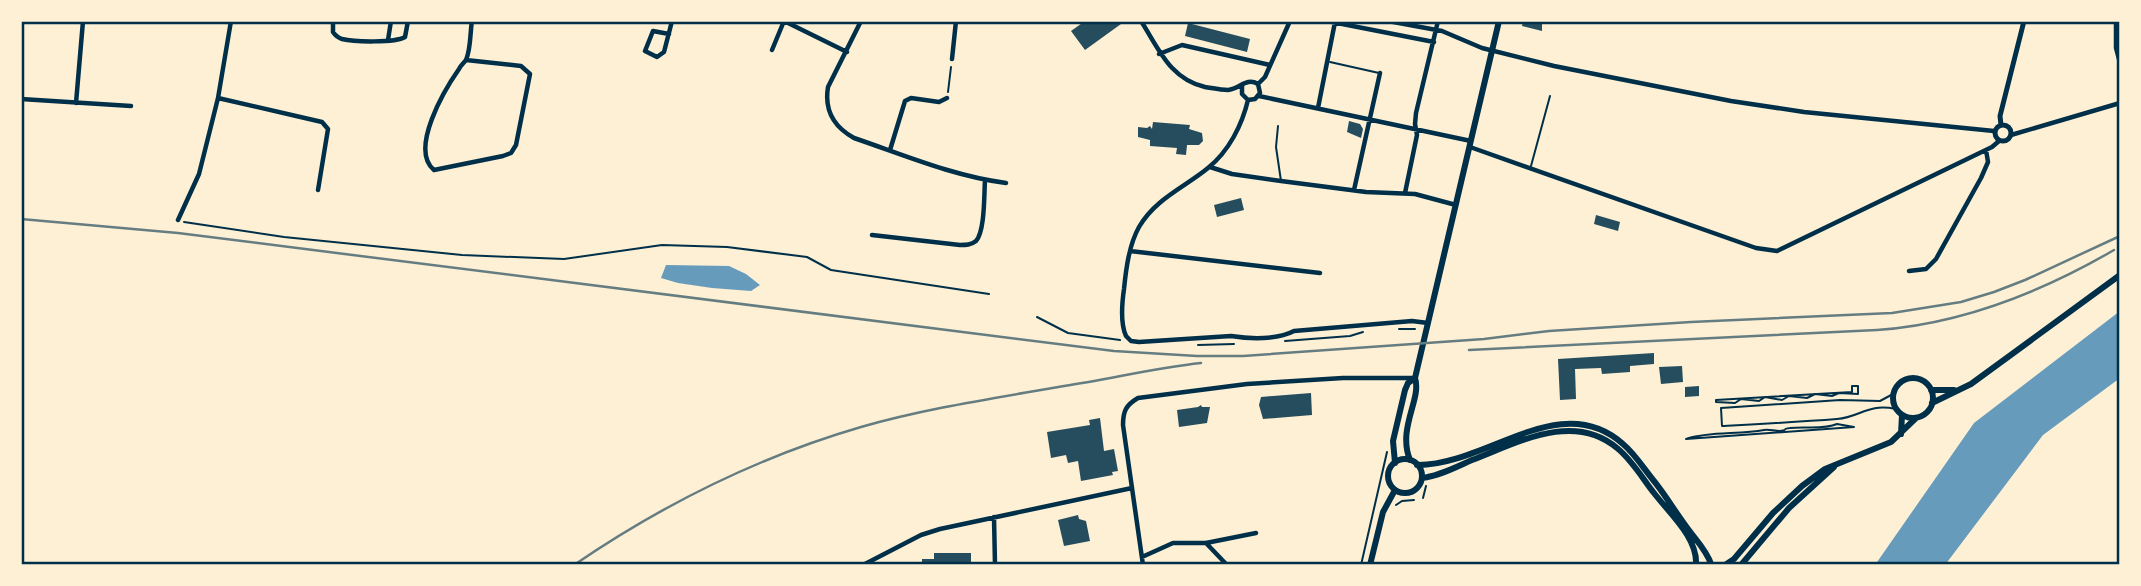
<svg xmlns="http://www.w3.org/2000/svg" width="2141" height="586" viewBox="0 0 2141 586" font-family="'DejaVu Sans',sans-serif">
	<style>
		.water { fill: #669bbc }
		.building { fill: #264d5e }
		.lines { fill: none; stroke-linecap: round; stroke-linejoin: round }
		.path { stroke: #003049; stroke-width: 2 }
		.service { stroke: #003049; stroke-width: 2 }
		.minor { stroke: #003049; stroke-width: 4.5 }
		.tertiary { stroke: #003049; stroke-width: 5 }
		.secondary { stroke: #003049; stroke-width: 6 }
		.rail { stroke: #657d81; stroke-width: 2.5 }
		.neatline { fill: none; stroke: #003049; stroke-width: 2.5 }
	</style>
	<rect width="100%" height="100%" fill="#fdf0d5"/>
	<path class="water" d="M666,265L729,266L746,274L760,285L751,291L712,288L678,283L661,278Z
		M2120,311V378L2043,435L1945,565H1875L1974,423Z"/>
	<path class="building" d="M1085,21H1118L1121,24L1085,50L1071,31Z
		M1523,21H1542V31L1522,26Z
		M1188,23L1250,39L1247,52L1185,36Z
		M1349,121L1360,124L1363,129L1361,138L1347,132Z
		M1153,122L1190,125L1189,129L1202,133L1203,141L1199,145H1187L1186,155L1176,154L1177,148L1150,146V140L1138,137V127L1147,128L1150,126L1152,129Z
		M1241,198L1244,210L1217,217L1214,205Z
		M1596,215L1620,222L1618,231L1594,224Z
		M1654,353V364L1630,366V372L1602,374L1601,368L1575,369L1576,399L1560,400L1558,359Z
		M1682,366L1683,382L1661,384L1659,367Z
		M1699,386V396L1685,397V387Z
		M1311,393L1312,415L1263,419L1259,405L1261,397Z
		M1201,405L1202,407H1210L1207,423L1179,427L1177,410L1198,407Z
		M1100,418L1104,451L1114,449L1118,471L1112,472L1113,475L1081,481L1078,461L1068,463L1066,455L1051,458L1047,432L1090,425L1089,420Z
		M1078,515L1079,519L1086,521L1090,541L1064,546L1058,520Z
		M934,553H971V565H922V559H934Z"/>
	<g class="lines">
		<path class="path" d="M948,92L951,67
			M21,209L22,210
			M184,222L284,237L462,255L564,259L662,245L727,247L807,257L831,270L989,294
			M1037,317L1068,333L1120,340
			M1399,329H1415
			M1285,341L1350,336L1363,332
			M1198,345L1234,344
			M1852,386H1858V394L1839,393L1832,396L1815,394L1807,398L1789,396L1782,400L1765,397L1759,401L1741,399L1735,403L1716,402V400L1852,392Z
			M1837,424L1854,427L1686,439C1710,431 1739,435 1764,430C1769,429 1774,431 1780,431C1790,430 1780,429 1790,428C1805,426 1823,430 1837,424Z
			M1423,498L1426,486
			M1396,505L1402,501L1414,500
			M1361,565L1387,452"/>
		<path class="service" d="M1330,62L1379,73
			M1278,126L1276,147L1281,181
			M1531,166L1550,96
			M1893,394L1880,401L1840,400L1721,408L1722,426C1760,424 1799,422 1837,419C1861,417 1867,403 1896,409"/>
		<path class="minor" d="M205,21L231,22
			M333,21V32C335,35 339,38 342,39C354,42 395,43 405,37L408,21
			M784,21L847,52
			M861,21L828,87C824,111 834,127 854,138C904,155 953,176 1006,183
			M1141,21C1159,49 1170,79 1205,87C1212,88 1220,90 1228,90C1240,89 1246,77 1258,84L1260,93L1255,99L1248,100L1242,94V86
			M1327,21L1434,42
			M1388,21L1442,31L1482,48L1554,66L1731,101L1804,112L1994,131
			M1866,21H1878
			M2116,21V48L2120,63
			M669,34L653,31L645,51L657,57L664,52L672,21
			M388,40L391,21
			M772,50L784,21
			M1159,54L1182,45L1270,65
			M952,59L956,21
			M466,60L521,66L530,74L516,145L511,153L503,156L434,170C409,149 445,89 459,69C461,65 464,63 466,60C471,49 470,32 472,21
			M1258,84L1265,77L1290,21
			M1259,96L1471,141
			M218,98L322,122L328,129L318,190
			M21,99L131,106
			M1248,100C1242,125 1229,151 1208,168C1185,187 1155,199 1139,227C1129,245 1126,269 1124,289C1122,303 1120,323 1126,336L1131,341L1139,342L1231,336C1250,339 1277,340 1294,331L1412,321L1428,323
			M76,103L83,21
			M1318,108L1335,22
			M2011,135L2120,103
			M1470,147L1756,248L1777,251L1992,147L1999,141
			M890,150L905,101L911,98L939,102L947,98
			M1210,167L1232,174L1281,181L1366,192L1415,194L1456,205
			M1354,190L1380,73
			M1405,193L1417,135L1415,124L1416,113L1438,21
			M178,220L199,174L218,98L231,21
			M872,235L960,245C966,245 971,245 976,241C985,231 984,195 985,180
			M1130,251L1320,273
			M1909,271L1926,269L1936,259L1981,178L1988,162L1986,150
			M994,517L995,565
			M1206,543L1227,565
			M1142,557L1173,543H1206L1256,533
			M863,565L921,535L940,529L1132,488
			M1143,565L1123,425C1123,411 1126,405 1138,398L1247,384L1343,378H1415"/>
		<path class="tertiary" d="M1995 133a8 8 0 1 1 16 0a8 8 0 1 1-16 0Z
			M2001,125L2000,116L2024,21"/>
		<path class="secondary" d="M1893 398a20 20 0 1 1 40 0a20 20 0 1 1-40 0Z
			M1931,390H1954
			M1932,403L1971,384L2120,275
			M1901,434L1902,415
			M1388 476a17 17 0 1 1 34 0a17 17 0 1 1-34 0Z
			M1410,460C1397,428 1422,399 1415,378L1499,21
			M1395,463L1393,441L1405,390L1408,383L1415,378
			M1417,465C1486,466 1560,388 1623,444C1635,454 1644,469 1654,481C1666,496 1676,513 1688,529C1696,540 1707,551 1711,564
			M1422,478C1439,476 1456,467 1472,460C1517,443 1573,411 1617,448C1632,460 1643,479 1654,493C1670,514 1698,538 1696,565
			M1370,565L1383,512L1395,490
			M1725,565L1734,559L1773,513L1802,486L1825,469L1891,442L1916,418
			M1741,565L1789,508L1834,467"/>
		<path class="rail" d="M21,219L178,233L1114,351L1197,356H1243L1484,339L1549,331L1691,322L1892,313L1961,302L1994,292L2025,280L2120,236
			M1469,350L1877,330C1962,324 2040,293 2114,250
			M574,565C662,505 758,457 861,427C927,408 996,398 1064,386C1110,379 1155,368 1201,363"/>
	</g>
	<rect width="2141" height="586" fill="none" stroke="#fdf0d5" stroke-width="46"/>
	<rect x="23" y="23" width="2095" height="540" class="neatline"/>
</svg>
